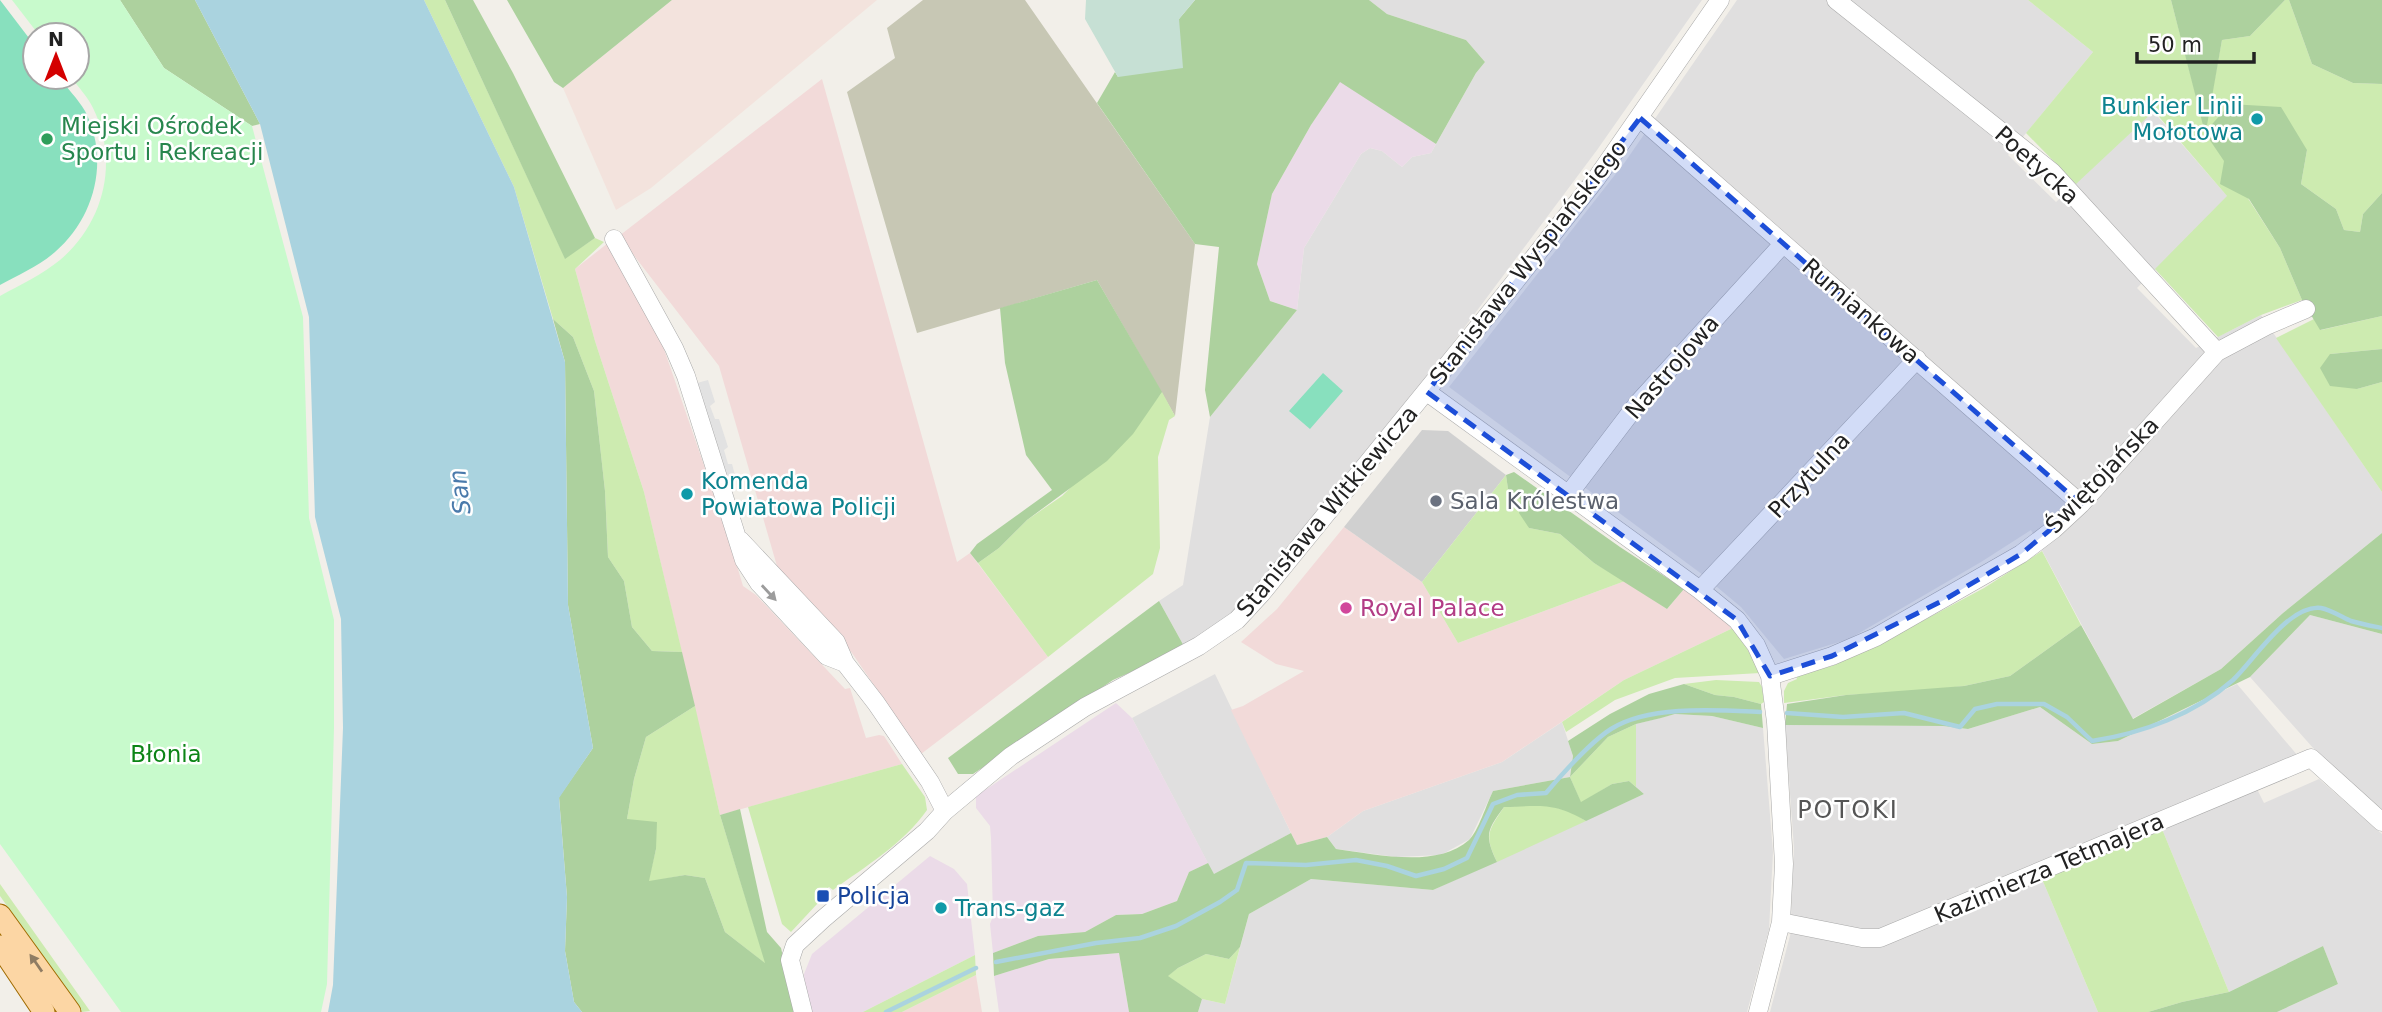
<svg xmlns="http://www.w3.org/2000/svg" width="2382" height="1012" viewBox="0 0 2382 1012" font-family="'DejaVu Sans',sans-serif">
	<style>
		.residential { fill: #e0dfdf }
		.commercial { fill: #f2dad9 }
		.industrial { fill: #ebdbe8 }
		.religious { fill: #d0d0d0 }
		.military { fill: #f3e3dd }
		.construction { fill: #c7c7b4 }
		.grass { fill: #cdebb0 }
		.forest { fill: #add19e }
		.wetland { fill: #c6e0d4 }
		.park { fill: #c8facc }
		.pitch { fill: #88e0be }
		.parking { fill: #e2e2e2 }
		.water { fill: #aad3df }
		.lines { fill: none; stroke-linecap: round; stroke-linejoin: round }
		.stream { stroke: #aad3df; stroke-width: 4.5 }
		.minor-casing { stroke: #a9a9a9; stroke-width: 19 }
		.major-casing { stroke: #a06b00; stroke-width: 23 }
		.minor { stroke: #fff; stroke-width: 18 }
		.major { stroke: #fcd6a4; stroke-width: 21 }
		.oneway { fill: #9c9c9c }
		.oneway2 { fill: #8f7c63 }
		.marked { fill: #1d4ed8; fill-opacity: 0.2; stroke: #1d4ed8; stroke-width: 5; stroke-dasharray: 14 9; stroke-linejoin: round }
		.culture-dot { fill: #0f9aa8; stroke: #fff; stroke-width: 2.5 }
		.leisure-dot { fill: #2e9e5b; stroke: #fff; stroke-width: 2.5 }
		.worship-dot { fill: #6b7280; stroke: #fff; stroke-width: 2.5 }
		.hotel-dot { fill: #d1479c; stroke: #fff; stroke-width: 2.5 }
		.transit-dot { fill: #1a4fb4; stroke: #fff; stroke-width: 2.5 }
		.labels { text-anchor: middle; stroke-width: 5; stroke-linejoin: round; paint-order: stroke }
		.culture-label { font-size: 23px; fill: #0d838f; stroke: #fff; text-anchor: start }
		.leisure-label { font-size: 23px; fill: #27864d; stroke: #fff; text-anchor: start }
		.street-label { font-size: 23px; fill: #222; stroke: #fff }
		.worship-label { font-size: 23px; fill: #5b616d; stroke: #fff; text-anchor: start }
		.hotel-label { font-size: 23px; fill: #b23c85; stroke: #fff; text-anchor: start }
		.park-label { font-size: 23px; fill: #0c8416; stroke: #fff }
		.transit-label { font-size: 23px; fill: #164399; stroke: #fff; text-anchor: start }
		.water-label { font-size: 24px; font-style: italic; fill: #4a7aab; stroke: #fff }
		.neighbourhood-label { font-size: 24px; letter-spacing: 2px; fill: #555; stroke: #fff }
	</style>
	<rect width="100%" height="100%" fill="#f2efe9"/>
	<path class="residential" d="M1369,0H1702L1597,150L1414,395L1236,609L1185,648L1159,601L1183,585L1210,417L1297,310L1304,248L1361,154L1370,148L1382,151L1402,167L1412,157L1431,153L1476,73L1485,62L1466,40L1387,14Z
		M1737,0H2028L2093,52L2008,155L2056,202L2153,111L2228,197L2137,288L2196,348L2261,315L2382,492V533L2283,613L2221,669L2132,719L2031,530L1981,562L1849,639L1784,659L1741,607L1699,572L1449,387L1625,162Z
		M2310,615L2382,634V809L2322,758L2250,677Z
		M1215,674L1291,833L1214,875L1132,718Z
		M2237,684L2298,756L1874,934L1791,918L1794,848L1785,725L1943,726L1968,729L2040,707L2092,744L2118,741Z
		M1675,714L1712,716L1763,728L1773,852L1769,930L1747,1012H1198L1202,999L1225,1004L1249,914L1311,879L1433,890L1644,794L1636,787V724Z
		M1562,722L1573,756L1570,777L1493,791L1470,839L1441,855L1396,857L1336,849L1327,837L1363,811L1502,762Z
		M2319,779L2382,834V1012H2277L2338,984L2323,946L2229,992L2162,829L2257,789L2264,803Z
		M2042,879L2098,1012H1770L1791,932L1877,947Z"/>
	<path class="commercial" d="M822,79L957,562L970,553L1048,657L921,754L852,653L779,573L719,366L619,236Z
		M608,243L655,323L726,529L743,586L756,595L845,689L850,688L866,738L879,735L884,736L902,764L720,815L644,492L595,341L575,269Z
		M1344,527L1422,582L1458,643L1625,581L1667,609L1684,589L1733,628L1624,680L1502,762L1363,811L1327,837L1297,845L1231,710L1243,706L1304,671L1276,664L1241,642L1277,609Z
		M976,975L982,1012H902Z"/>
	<path class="industrial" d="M1340,81L1436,144L1431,153L1412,157L1402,167L1382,151L1370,148L1361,154L1304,248L1297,310L1270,301L1257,264L1272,194L1311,125Z
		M1116,703L1132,718L1208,863L1189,872L1177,901L1142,914L1116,915L1085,932L1038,936L993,953L990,924L993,916L991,838L990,826L976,808V796Z
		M930,856L954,869L967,884L975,955L863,1012H810L805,997L804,974L812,954Z
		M1119,953L1129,1012H999L994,976L1049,959Z"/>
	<path class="religious" d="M1422,430L1448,431L1506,475L1422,582L1344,527Z"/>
	<path class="military" d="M672,0H877L651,188L616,210L563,88Z"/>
	<path class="construction" d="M923,0H1025L1195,244L1175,416L1097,280L917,333L847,92L895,58L887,28Z"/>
	<path class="grass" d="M424,0H445L565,258L595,238L604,242L575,269L595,341L644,492L682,652L652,651L632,627L624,581L608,557L605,491L594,391L573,337L553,319L514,187Z
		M2028,0H2171L2205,130L2222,40L2250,36L2285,0H2289L2312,64L2353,83L2382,84V193L2363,214L2360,232L2344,230L2336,209L2301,184L2307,150L2224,161L2280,248L2302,300L2261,315L2218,337L2155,269L2227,196L2154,111L2076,184L2026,133L2093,52Z
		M2382,316V349L2330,354L2357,389L2382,382V492L2276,338L2314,319L2321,330Z
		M1162,392L1175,416L1169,420L1158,457L1160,548L1153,574L1048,657L978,563L999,548L1027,520L1062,496L1147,412Z
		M1506,475L1508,489L1521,500L1529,528L1560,534L1594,563L1625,581L1458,643L1422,582Z
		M2042,551L2081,625L2010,676L1964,686L1930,690L1846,695L1784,703V691L1788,683L1797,679L1796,675L1832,666L1913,626L1984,588Z
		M1733,628L1743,641L1760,673L1675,678L1615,700L1566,732L1562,722L1624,680Z
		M1716,680L1759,682L1762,687L1764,702L1761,704L1734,697L1715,695L1684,684Z
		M695,706L720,815L766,964L725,932L705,878L685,875L648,882L656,849L627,819L634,779L646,737Z
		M1636,724V787L1629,781L1612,784L1581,803L1570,777L1608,737Z
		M902,764L925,797L927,810C903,844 866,866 833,890L829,887L816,898L818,903L791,932L782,924L748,807Z
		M1543,804L1572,812L1586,821L1497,862C1484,835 1488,831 1504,807Z
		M2162,829L2229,992L2182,1002L2148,1012H2098L2042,879Z
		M0,884L90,1011L82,1012L0,896Z
		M1240,947L1225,1004L1202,999L1167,976L1178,968L1206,954L1229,959Z
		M975,955L976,975L902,1012H863Z"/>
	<path class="forest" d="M120,0H195L260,124L252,126L164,68Z
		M445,0H473L513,73L595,238L565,259Z
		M507,0H672L563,88L554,82Z
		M1195,0H1369L1387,14L1466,40L1485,62L1476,73L1436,144L1340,82L1311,125L1272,194L1257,264L1270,301L1297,310L1210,417L1205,390L1219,247L1195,244L1097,103L1115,72L1118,77L1179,19Z
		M2171,0H2285L2250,36L2222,40L2206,131L2230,104L2281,107L2307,150L2301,184L2336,209L2344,230L2360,232L2363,214L2382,193V316L2320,330L2302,300L2280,248L2249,199L2220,184L2224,161L2205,133Z
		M2289,0H2382V84L2353,83L2312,64Z
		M1097,280L1162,392L1133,434L1107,461L1027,520L999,548L978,563L970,553L977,544L1052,490L1026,455L1005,363L1000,308Z
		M553,319L573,337L594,391L605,491L608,557L624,581L632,627L652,651L682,652L695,706L646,737L634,779L627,819L657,822L656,849L649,881L685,875L705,878L725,932L765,963L720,815L740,809L767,932L781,948L796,1012H582L574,1002L565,951L567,897L559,797L593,748L568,605L565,362Z
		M2382,349V382L2357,389L2330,386L2320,368L2330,354Z
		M1514,472L1620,547L1684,589L1667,609L1594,563L1560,534L1529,528L1519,513L1521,500L1508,489L1506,475Z
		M2382,533V634L2310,615L2250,677L2118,741L2092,744L2040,707L1968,729L1943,726L1785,725L1787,704L1846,695L1964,686L2010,676L2081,625L2133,719L2221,669L2283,613Z
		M1159,601L1185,648L1113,680L973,774H958L948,758Z
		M1684,684L1715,695L1734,697L1761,704L1763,728L1712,716L1675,714L1661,718L1636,724L1608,737L1570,777L1581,802L1612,784L1629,781L1644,794L1586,821C1554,802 1539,806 1504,807C1487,830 1484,835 1497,862L1433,890L1311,879L1249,914L1240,947L1229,959L1206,954L1178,968L1168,976L1202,999L1198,1012H1129L1119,953L1049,959L994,976L993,953L1038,936L1085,932L1116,915L1142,914L1177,901L1189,872L1208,863L1214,874L1291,833L1297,845L1327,837L1336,849C1375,854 1437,869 1469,840C1478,832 1487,803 1493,791L1570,777L1573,756L1568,741L1610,714L1649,694Z
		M2323,946L2338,984L2277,1012H2148L2182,1002L2229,992Z"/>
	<path class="wetland" d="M1086,0H1195L1179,19L1183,68L1118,77L1085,19Z"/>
	<path class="park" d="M12,0H120L164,68L252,126L303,317L309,518L334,620V728L327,984L321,1012H121L0,844V296C20,285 43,274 60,260C105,222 119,160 93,108C88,97 78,87 71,77H77V35H39Z"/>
	<path class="pitch" d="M0,0L35,46V77H59C67,88 78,99 85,111C110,159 95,218 55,252C39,266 18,275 0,285Z
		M1323,373L1343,391L1310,429L1289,411Z"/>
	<path class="parking" d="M708,380L715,402L710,406L715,419H719L728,447L724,450L728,464H732L735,475L724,478L697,383Z"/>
	<path class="water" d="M195,0H424L514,187L565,362L568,605L593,748L559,798L567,897L565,951L574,1002L582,1012H328L333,985L343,728L341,619L315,517L309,317L260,124Z"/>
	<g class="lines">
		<path class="stream" d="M1787,713L1843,717L1904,713L1960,727L1975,709L1997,704H2044L2067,717L2092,741C2143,733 2195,714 2233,680C2254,660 2289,604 2321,608C2331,610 2342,617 2351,621C2361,624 2372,626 2382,628
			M996,962L1096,943L1140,938L1176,926L1220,902L1237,890L1246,863L1306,865L1356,860L1387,866L1416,876L1444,869L1467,858L1493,804L1517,795L1546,793C1563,773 1589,743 1611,729C1649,705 1717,710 1760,712
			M886,1012L976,968"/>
		<g class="minor-casing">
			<path id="minor" d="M1836,0L2052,172L2217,352
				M1640,118L2081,504
				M614,239L674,348L686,376L744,560L759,583L827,656L845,663
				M1427,392L1700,590L1737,620L1756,645L1770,676L1776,722L1784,864L1781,922L1758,1012
				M1568,495L1638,403L1783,244
				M740,540L836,642L845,663L876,703L930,782L945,811
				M1700,590L1917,359
				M1770,676L1832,656L1876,637L2021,554L2054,529L2081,504L2217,352L2266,326L2306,309
				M1781,922L1862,938H1880L2311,758L2382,822
				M803,1012L790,960L795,945L823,919L927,831L945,811L1011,756L1085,707L1199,646L1237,620L1261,594L1506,293L1596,179L1720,0"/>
		</g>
		<g class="major-casing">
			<path id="major" d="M0,915L70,1012
				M0,946L44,1012"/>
		</g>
		<use href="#minor" class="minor"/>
		<use href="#major" class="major"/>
	</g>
	<defs><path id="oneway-solid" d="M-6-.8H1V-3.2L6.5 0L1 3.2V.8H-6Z" transform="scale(1.75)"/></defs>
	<use class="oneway" href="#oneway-solid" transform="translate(769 593) rotate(47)"/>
	<use class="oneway2" href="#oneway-solid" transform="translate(36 963) rotate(-125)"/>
	<path class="marked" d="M1640,118L2081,504L2021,554L1944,600L1832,656L1770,676L1737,620L1427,392Z"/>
	<g class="culture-dot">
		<circle cx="2257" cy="119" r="7"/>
		<circle cx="687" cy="494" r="7"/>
		<circle cx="941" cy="908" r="7"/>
	</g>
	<circle class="leisure-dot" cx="47" cy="139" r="7"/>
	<circle class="worship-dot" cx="1436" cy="501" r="7"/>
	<circle class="hotel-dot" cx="1346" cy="608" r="7"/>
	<rect class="transit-dot" x="816" y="889" width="14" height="14" rx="3.5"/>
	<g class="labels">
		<g class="culture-label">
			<text x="2243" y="114" text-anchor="end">Bunkier Linii<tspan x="2243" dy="26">Mołotowa</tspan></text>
			<text x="701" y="489">Komenda<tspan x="701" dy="26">Powiatowa Policji</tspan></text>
			<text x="955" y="916">Trans-gaz</text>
		</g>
		<g class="leisure-label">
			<text x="61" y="134">Miejski Ośrodek<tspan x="61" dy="26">Sportu i Rekreacji</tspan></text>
		</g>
		<g class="street-label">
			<text transform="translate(2037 165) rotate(42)" y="8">Poetycka</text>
			<text transform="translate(1528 262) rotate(-52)" y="8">Stanisława Wyspiańskiego</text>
			<text transform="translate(1861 311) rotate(41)" y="8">Rumiankowa</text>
			<text transform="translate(1672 367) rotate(-49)" y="8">Nastrojowa</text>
			<text transform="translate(1809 475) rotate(-47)" y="8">Przytulna</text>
			<text transform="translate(2102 475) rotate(-46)" y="8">Świętojańska</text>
			<text transform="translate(1327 511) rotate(-50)" y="8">Stanisława Witkiewicza</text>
			<text transform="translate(2049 868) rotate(-23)" y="8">Kazimierza Tetmajera</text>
		</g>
		<g class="worship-label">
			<text x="1450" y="509">Sala Królestwa</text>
		</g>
		<g class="hotel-label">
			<text x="1360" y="616">Royal Palace</text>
		</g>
		<g class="park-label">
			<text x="166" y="762">Błonia</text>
		</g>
		<g class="transit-label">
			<text x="837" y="904">Policja</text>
		</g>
		<g class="water-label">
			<text transform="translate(460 492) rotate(-97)" y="8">San</text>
		</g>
		<g class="neighbourhood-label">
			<text x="1848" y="818">POTOKI</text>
		</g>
	</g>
	<g transform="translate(56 56)"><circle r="33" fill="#ffffff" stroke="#a7a7a7" stroke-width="2"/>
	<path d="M0-5L12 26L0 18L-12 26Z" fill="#d40000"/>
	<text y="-10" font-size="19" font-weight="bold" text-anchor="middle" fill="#222222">N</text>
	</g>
	<path d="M2137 52v10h117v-10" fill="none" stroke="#222222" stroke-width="3.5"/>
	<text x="2148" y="52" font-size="21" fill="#222222" stroke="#ffffff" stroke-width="5" paint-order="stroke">50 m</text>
</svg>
